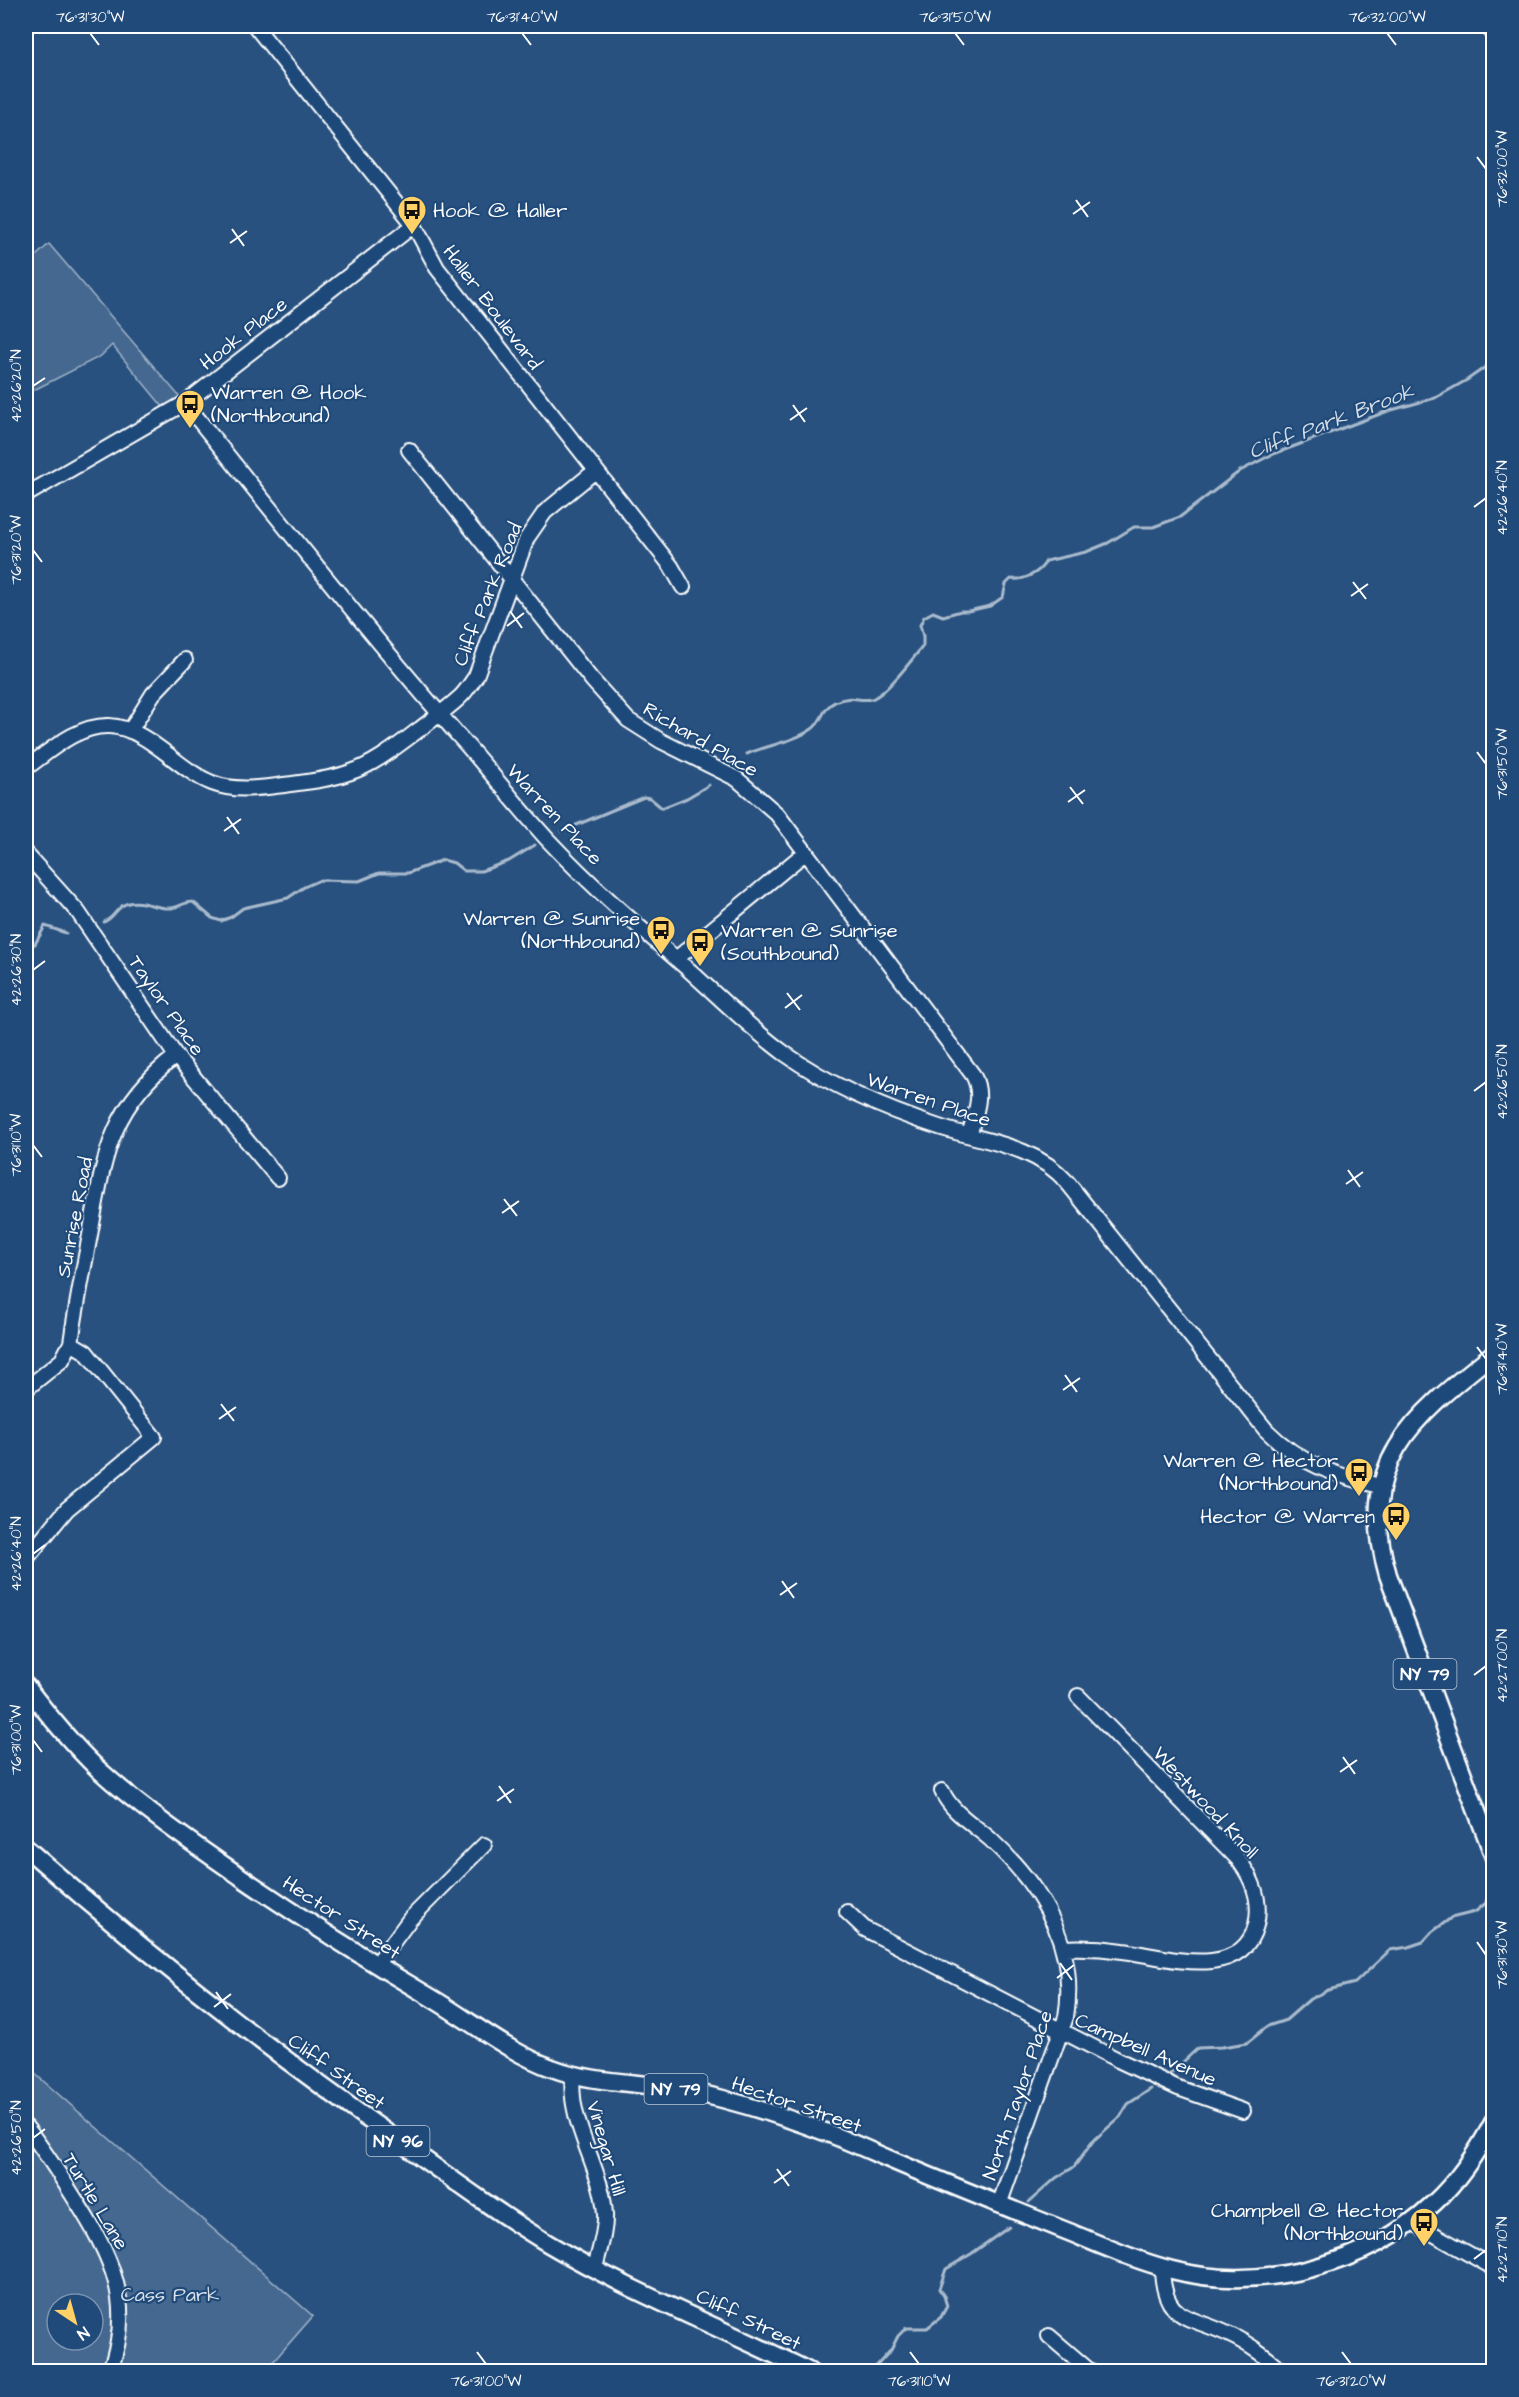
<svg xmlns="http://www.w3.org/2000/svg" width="1519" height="2397" viewBox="0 0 1519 2397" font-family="'Architects Daughter',sans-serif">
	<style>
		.green { fill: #446890; stroke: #a2b4c8; stroke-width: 1.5; fill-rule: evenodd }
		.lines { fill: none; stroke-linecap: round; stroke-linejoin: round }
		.stream { stroke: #aabbcd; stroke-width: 3 }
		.minor-casing { stroke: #fff; stroke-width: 18 }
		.major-casing { stroke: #fff; stroke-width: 21 }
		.minor { stroke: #1f4a7a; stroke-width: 14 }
		.major { stroke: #1f4a7a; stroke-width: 16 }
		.ticks { fill: none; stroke: #fff; stroke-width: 2 }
		.labels { text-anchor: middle; stroke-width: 4.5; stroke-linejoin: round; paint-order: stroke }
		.shield { fill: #1f4a7a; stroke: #bcc9d7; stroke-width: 1.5 }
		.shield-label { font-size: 18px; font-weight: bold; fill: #fff }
		.poi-label { font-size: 20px; fill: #fff; stroke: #1f4a7a; text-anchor: end }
		.street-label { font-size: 20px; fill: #fff; stroke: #1f4a7a }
		.park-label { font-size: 20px; fill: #dae1e9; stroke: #1f4a7a }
		.water-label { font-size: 21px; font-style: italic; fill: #d4dde6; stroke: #1f4a7a }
		.neatline { fill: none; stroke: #fff; stroke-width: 2 }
		.ticks-label { font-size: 15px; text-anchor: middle; fill: #fff }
	</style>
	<rect width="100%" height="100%" fill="#28517f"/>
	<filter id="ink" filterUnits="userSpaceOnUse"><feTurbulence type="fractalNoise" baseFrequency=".0167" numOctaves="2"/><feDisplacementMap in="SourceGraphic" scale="12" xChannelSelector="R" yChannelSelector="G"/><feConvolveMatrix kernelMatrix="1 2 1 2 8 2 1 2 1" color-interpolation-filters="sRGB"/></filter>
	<g filter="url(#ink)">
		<path class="green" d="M49,244L185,403L168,413L112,345L101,356L26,394V265Z
			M26,2066L313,2316L265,2371H26ZM57,2304H93V2340H57Z"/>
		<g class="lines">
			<path class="stream" d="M747,754C768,745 793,742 812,729C822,722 823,707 835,702C852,694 858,702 871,699C885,696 913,658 923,646V636L920,625L924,617L933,612L943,616L961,611H968L990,606L1003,597L1006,584L1011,579C1023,581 1040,573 1046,561L1086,552L1108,543L1134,527H1153L1180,517L1240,471L1271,455L1388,411L1435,398L1467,380L1494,361
				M562,831L644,797L650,798L662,808L687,798L709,785
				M104,922C113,918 115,911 122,906C136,896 155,909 170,908C177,908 184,902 193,902L212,918L221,921L231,917L243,908L288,898L304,887L320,880L359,881L379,873H408L443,860L454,863L464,871H481L509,861L535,845
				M26,941L29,945L35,944L45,926L66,933
				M1170,2074L1198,2048L1222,2047L1247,2043L1268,2026L1286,2020L1310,1999L1328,1990L1355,1983L1390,1950L1408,1947L1423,1942L1432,1932L1451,1918L1475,1912L1486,1903L1491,1883
				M1029,2202L1056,2178L1074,2167L1093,2141L1120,2117L1128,2104L1151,2089
				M871,2372L891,2350L898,2336L906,2328H927L941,2317L947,2306L944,2296L939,2289L946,2269L971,2254L1009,2227"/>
			<g class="minor-casing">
				<path id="minor" d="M255,26L414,225L437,268L671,566L683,587
					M1487,26L1494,34
					M185,403C275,514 363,626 457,734C488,768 516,805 547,839C591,886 640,928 689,970C720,998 750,1028 784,1053C832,1087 886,1110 942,1128C986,1142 1034,1145 1067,1182L1266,1430C1300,1464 1334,1475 1380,1486
					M409,450L592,680L628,720L661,741L737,779L777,814L973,1075C984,1095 975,1114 969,1135
					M26,495L185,403L414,225
					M130,731L153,694L185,660
					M26,768C50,751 77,725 109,726C149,728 176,769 212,783C235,792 260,788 284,785C306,782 329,780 351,772C377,763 398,745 420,729C433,719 447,709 459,698C466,692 471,683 476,676L527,538L545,512L595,471
					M26,854L78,912L176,1056L278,1178
					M676,959L806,852
					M26,1389L62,1360L71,1343C76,1307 83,1271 90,1235C104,1158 109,1107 176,1056
					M26,1559L67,1509L154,1437L86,1352L71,1343
					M942,1791C951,1812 974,1825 990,1839C1041,1886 1078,1946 1066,2017L999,2205
					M847,1912L865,1929L1118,2060L1178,2088L1243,2111
					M1063,1948C1083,1947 1103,1948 1123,1951C1163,1956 1241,1983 1256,1925C1262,1900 1252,1877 1237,1858L1078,1696
					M376,1965L410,1919L484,1845
					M573,2075C567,2123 602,2166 605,2214C606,2231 599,2251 595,2268
					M26,2127C44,2150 60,2175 75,2199C111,2256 136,2304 109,2372
					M1412,2222L1494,2268
					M1162,2267C1163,2323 1190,2315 1230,2335C1250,2344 1267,2358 1284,2372
					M1049,2336L1091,2372"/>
			</g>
			<g class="major-casing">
				<path id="major" d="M1494,1353C1412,1418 1355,1462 1388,1575L1494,1857
					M26,1686C48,1715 71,1743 98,1769C142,1809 192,1843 241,1877C304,1920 369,1961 435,2000C473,2023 510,2053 552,2068C591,2083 637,2082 678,2089C727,2098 777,2114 825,2132C851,2142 877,2154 903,2165C958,2188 1013,2210 1069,2232C1103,2246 1137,2261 1172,2270C1260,2293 1368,2265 1434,2203C1459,2180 1478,2151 1494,2121
					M26,1848C144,1952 267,2049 396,2139C446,2175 496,2212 549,2244C632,2293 723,2328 810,2372"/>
			</g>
			<use href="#minor" class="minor"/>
			<use href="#major" class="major"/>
		</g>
	</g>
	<path class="ticks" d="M90,33L99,45M522,33L531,45M955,33L964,45M1387,33L1396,45M1477,157L1486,169M1076,200L1088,217M1073,214L1090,202M232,229L244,246M230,243L247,231M33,386L45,378M793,405L805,422M790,420L807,408M1474,507L1486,498M33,550L42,562M1353,582L1366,599M1351,596L1368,584M510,611L522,628M507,626L524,613M1477,752L1486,764M1070,787L1083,804M1068,802L1085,790M227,817L239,834M224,831L241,819M33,970L45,961M787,993L800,1010M785,1008L802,995M1474,1091L1486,1082M33,1145L42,1157M1348,1170L1360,1187M1346,1184L1363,1172M504,1199L517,1216M502,1213L519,1201M1477,1347L1486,1359M1065,1375L1077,1392M1063,1390L1080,1378M221,1404L234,1421M219,1419L236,1407M33,1554L45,1545M782,1581L794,1598M780,1595L797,1583M1474,1675L1486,1666M33,1740L42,1752M1343,1757L1355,1774M1340,1772L1357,1760M499,1786L511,1803M497,1801L514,1789M1477,1942L1486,1955M1060,1963L1072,1980M1057,1978L1074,1965M216,1992L228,2009M214,2007L231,1994M33,2138L45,2129M777,2169L789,2186M774,2183L791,2171M1474,2259L1486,2250M477,2352L486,2364M910,2352L919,2364M1342,2352L1351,2364"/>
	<defs>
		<g id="bus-pin" transform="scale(1.5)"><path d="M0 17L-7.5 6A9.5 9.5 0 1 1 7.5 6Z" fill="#ffd166" stroke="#1f4a7a"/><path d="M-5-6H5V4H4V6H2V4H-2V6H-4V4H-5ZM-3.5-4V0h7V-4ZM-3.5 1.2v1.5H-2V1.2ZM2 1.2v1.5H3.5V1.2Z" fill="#111"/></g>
	</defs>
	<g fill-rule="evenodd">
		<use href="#bus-pin" x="412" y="210"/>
		<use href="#bus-pin" x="190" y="404"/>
		<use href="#bus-pin" x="661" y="930"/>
		<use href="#bus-pin" x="700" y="942"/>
		<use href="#bus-pin" x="1359" y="1472"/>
		<use href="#bus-pin" x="1396" y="1516"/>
		<use href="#bus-pin" x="1424" y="2222"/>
	</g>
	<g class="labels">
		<g class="shield">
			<rect x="1393.5" y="1659" width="63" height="30" rx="4.5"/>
			<rect x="644.5" y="2074" width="63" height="30" rx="4.5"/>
			<rect x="366.5" y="2126" width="63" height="30" rx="4.5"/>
		</g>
		<g class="shield-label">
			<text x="1425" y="1680">NY 79</text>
			<text x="676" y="2095">NY 79</text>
			<text x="398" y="2147">NY 96</text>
		</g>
		<g class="poi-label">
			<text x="433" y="217" text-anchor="start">Hook @ Haller</text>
			<text x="211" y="399" text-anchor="start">Warren @ Hook<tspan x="211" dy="23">(Northbound)</tspan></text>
			<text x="640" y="925">Warren @ Sunrise<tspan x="640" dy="23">(Northbound)</tspan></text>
			<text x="721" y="937" text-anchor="start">Warren @ Sunrise<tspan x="721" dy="23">(Southbound)</tspan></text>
			<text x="1338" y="1467">Warren @ Hector<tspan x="1338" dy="23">(Northbound)</tspan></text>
			<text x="1375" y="1523">Hector @ Warren</text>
			<text x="1403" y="2217">Champbell @ Hector<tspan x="1403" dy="23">(Northbound)</tspan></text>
		</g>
		<g class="street-label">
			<text transform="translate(493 307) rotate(53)" y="7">Haller Boulevard</text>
			<text transform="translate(243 333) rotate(-38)" y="7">Hook Place</text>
			<text transform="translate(487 594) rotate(-68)" y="7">Cliff Park Road</text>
			<text transform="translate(701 739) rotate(30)" y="7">Richard Place</text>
			<text transform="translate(555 814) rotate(47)" y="7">Warren Place</text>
			<text transform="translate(167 1005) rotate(55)" y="7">Taylor Place</text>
			<text transform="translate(929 1099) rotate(19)" y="7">Warren Place</text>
			<text transform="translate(74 1217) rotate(-79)" y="7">Sunrise Road</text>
			<text transform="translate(1206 1802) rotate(47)" y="7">Westwood Knoll</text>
			<text transform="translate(342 1917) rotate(33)" y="7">Hector Street</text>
			<text transform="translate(1146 2049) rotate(24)" y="7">Campbell Avenue</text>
			<text transform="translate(337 2071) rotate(36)" y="7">Cliff Street</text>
			<text transform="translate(1017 2095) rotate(-71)" y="7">North Taylor Place</text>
			<text transform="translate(797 2104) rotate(19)" y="7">Hector Street</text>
			<text transform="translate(607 2148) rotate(74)" y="7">Vinegar Hill</text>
			<text transform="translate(96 2201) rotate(59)" y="7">Turtle Lane</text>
			<text transform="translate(749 2319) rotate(26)" y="7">Cliff Street</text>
		</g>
		<g class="park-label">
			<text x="170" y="2301">Cass Park</text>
		</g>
		<g class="water-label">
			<text transform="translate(1331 421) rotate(-21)" y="7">Cliff Park Brook</text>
		</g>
	</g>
	<rect width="1519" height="2397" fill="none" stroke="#1f4a7a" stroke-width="66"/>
	<g transform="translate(75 2322) rotate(144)"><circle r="28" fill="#1f4a7a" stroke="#7992af" stroke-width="1.5"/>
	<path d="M0-4.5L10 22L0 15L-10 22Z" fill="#ffd166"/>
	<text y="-9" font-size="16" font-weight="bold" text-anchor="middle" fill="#ffffff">N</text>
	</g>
	<rect x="33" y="33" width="1453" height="2331" class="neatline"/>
	<g class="ticks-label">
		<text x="90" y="22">76°31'30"W</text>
		<text x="522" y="22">76°31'40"W</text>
		<text x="955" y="22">76°31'50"W</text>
		<text x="1387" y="22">76°32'00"W</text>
		<text transform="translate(1502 169) rotate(-90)" y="5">76°32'00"W</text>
		<text transform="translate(16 386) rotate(-90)" y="5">42°26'20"N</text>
		<text transform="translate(1502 498) rotate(-90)" y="5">42°26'40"N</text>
		<text transform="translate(16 550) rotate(-90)" y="5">76°31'20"W</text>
		<text transform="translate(1502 764) rotate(-90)" y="5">76°31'50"W</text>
		<text transform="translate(16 970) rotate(-90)" y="5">42°26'30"N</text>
		<text transform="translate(1502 1082) rotate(-90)" y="5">42°26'50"N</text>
		<text transform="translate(16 1145) rotate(-90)" y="5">76°31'10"W</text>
		<text transform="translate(1502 1359) rotate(-90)" y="5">76°31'40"W</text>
		<text transform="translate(16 1554) rotate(-90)" y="5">42°26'40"N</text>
		<text transform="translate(1502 1666) rotate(-90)" y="5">42°27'00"N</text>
		<text transform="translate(16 1740) rotate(-90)" y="5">76°31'00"W</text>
		<text transform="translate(1502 1955) rotate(-90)" y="5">76°31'30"W</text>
		<text transform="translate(16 2138) rotate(-90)" y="5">42°26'50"N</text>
		<text transform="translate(1502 2250) rotate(-90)" y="5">42°27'10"N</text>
		<text x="486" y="2386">76°31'00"W</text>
		<text x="919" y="2386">76°31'10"W</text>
		<text x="1351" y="2386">76°31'20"W</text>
	</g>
</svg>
